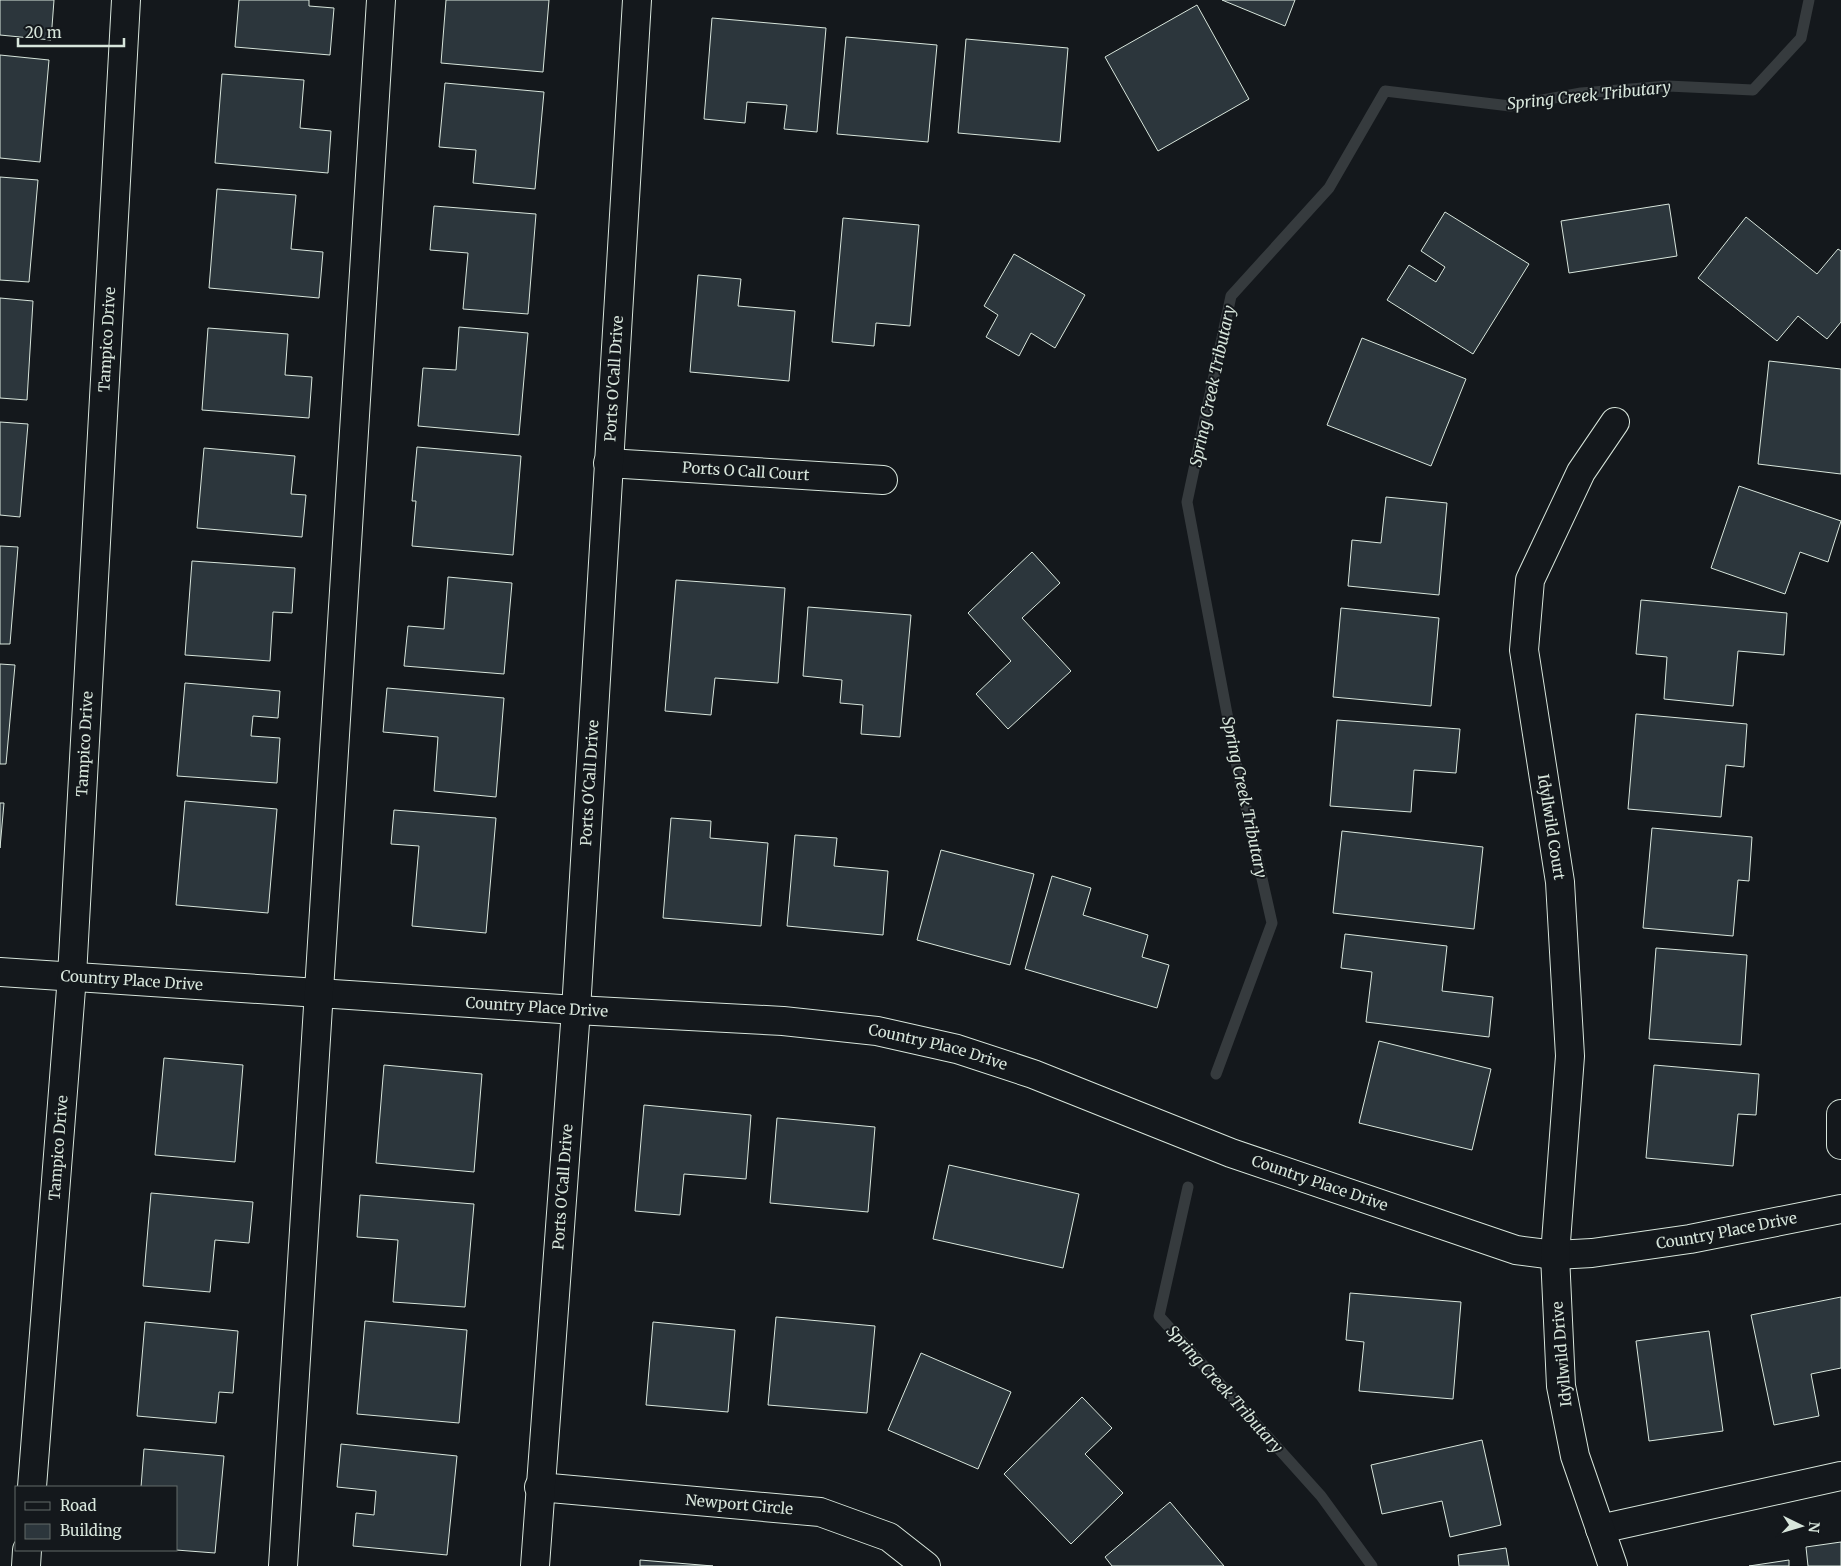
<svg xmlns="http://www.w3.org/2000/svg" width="1841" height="1566" viewBox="0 0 1841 1566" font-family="Merriweather,serif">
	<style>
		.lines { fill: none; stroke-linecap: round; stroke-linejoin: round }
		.stream { stroke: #363b3e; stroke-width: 11 }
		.building { fill: #2c363c; stroke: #d8e6dc }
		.minor-casing { stroke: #d8e6dc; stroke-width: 30 }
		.minor { stroke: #14181c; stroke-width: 28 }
		.labels { text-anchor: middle; stroke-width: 4; stroke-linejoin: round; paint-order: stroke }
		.street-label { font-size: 15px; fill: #d8e6dc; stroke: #14181c }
		.water-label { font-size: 16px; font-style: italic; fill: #d8e6dc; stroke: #14181c }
	</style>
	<rect width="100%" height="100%" fill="#14181c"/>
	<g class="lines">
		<path class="stream" d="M1216,1074L1272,923L1238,772L1187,502L1231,296L1329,188L1385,91L1510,106L1581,93L1668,86L1753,90L1801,38L1809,0
			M1188,1187L1159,1316L1321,1496L1372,1566"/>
	</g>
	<path class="building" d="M0,0H54L51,40L0,35Z
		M239,0H309V6L334,8L330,55L235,47Z
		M446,0H549L543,72L441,63Z
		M1222,0H1295L1285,26Z
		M1197,5L1249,99L1158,151L1105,57Z
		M712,18L826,28L817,132L784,129L787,105L747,102L745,123L704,119Z
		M846,37L937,45L928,142L837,134Z
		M966,39L1068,48L1060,142L958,133Z
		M0,55L49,60L40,162L0,158Z
		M222,74L304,80L300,128L331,131L328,173L215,163Z
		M445,83L544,92L535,189L473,183L476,150L439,147Z
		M0,177L38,180L29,282L0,280Z
		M217,189L296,195L291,249L323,252L319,298L209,288Z
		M1669,204L1677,256L1569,273L1561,221Z
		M434,206L536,214L528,314L463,309L468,253L430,250Z
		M1445,212L1529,264L1473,354L1387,300L1409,265L1436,282L1445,267L1421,251Z
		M1746,217L1817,274L1838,249L1841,251V322L1827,339L1798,316L1777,341L1698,278Z
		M843,218L919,225L910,326L876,323L874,346L832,342Z
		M1014,254L1085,295L1055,348L1031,333L1019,356L986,337L998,315L984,306Z
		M698,275L741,279L738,306L795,311L789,381L690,372Z
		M0,298L33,301L27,400L0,398Z
		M459,327L528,333L519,435L418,426L423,368L456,370Z
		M208,328L288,334L285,375L312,377L309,418L202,410Z
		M1362,338L1466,379L1431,466L1327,425Z
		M1769,361L1841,369V474L1758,464Z
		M0,422L28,424L20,517L0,515Z
		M417,447L521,456L513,555L412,546L416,501H412Z
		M204,448L295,456L291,494L306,495L302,537L197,528Z
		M1739,486L1841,521L1828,562L1800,552L1785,594L1711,568Z
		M1386,497L1447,503L1439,595L1348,586L1352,540L1381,543Z
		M0,546L18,547L10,644H0Z
		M1032,552L1060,583L1022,618L1071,671L1008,729L976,694L1011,661L968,613Z
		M192,561L295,568L292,613L273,612L270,661L185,655Z
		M448,577L512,583L504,674L404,666L408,626L444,629Z
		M676,580L785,588L778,683L715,678L711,715L665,711Z
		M1641,600L1787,613L1784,655L1738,651L1733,706L1664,699L1667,657L1636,654Z
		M808,607L911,615L900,737L861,734L863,705L840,703L842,680L803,676Z
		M1341,608L1439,618L1431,706L1333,697Z
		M0,664L15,665L6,764H0Z
		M185,683L280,691L278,718L253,716L251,736L280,738L277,783L177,776Z
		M387,688L504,698L496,797L434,791L438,737L383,732Z
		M1636,714L1747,724L1744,767L1726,765L1721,817L1628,809Z
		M1337,720L1460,729L1456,773L1414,770L1411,812L1330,806Z
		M185,801L277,809L268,913L176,905Z
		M0,803H4L0,848Z
		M394,810L496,818L486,933L412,926L419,846L391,844Z
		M671,818L711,821L710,838L768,843L761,926L663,918Z
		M1652,828L1752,837L1749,881L1738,880L1733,936L1643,928Z
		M1342,831L1483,847L1474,929L1333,913Z
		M795,835L837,838L834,866L888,871L883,935L787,926Z
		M941,850L1034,874L1010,965L917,940Z
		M1052,876L1091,888L1083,915L1148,935L1142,957L1169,965L1157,1008L1025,969Z
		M1345,934L1447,946L1442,991L1493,997L1489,1037L1366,1022L1372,972L1341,968Z
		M1656,948L1747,955L1741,1045L1649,1039Z
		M1379,1041L1491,1069L1472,1150L1359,1123Z
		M164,1058L243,1065L235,1162L155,1155Z
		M384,1065L482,1074L474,1172L376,1163Z
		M1654,1065L1759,1074L1756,1115L1738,1114L1733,1166L1646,1158Z
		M644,1105L751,1115L746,1179L684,1174L680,1215L635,1211Z
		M777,1118L875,1127L868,1212L770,1203Z
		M949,1165L1079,1194L1063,1268L933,1239Z
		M151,1193L253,1202L249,1243L215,1240L210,1292L143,1286Z
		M360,1195L474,1204L465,1307L393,1302L398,1240L357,1237Z
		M1350,1293L1461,1302L1453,1399L1359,1391L1364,1342L1346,1340Z
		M1841,1297V1368L1811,1374L1819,1416L1774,1425L1751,1315Z
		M776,1317L875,1326L867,1413L768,1405Z
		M365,1321L467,1330L459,1423L357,1414Z
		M145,1322L238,1331L233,1393L219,1392L216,1423L137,1416Z
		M653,1322L735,1330L728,1412L646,1405Z
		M1709,1331L1723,1431L1649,1441L1636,1341Z
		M921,1353L1011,1392L978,1469L888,1430Z
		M1082,1397L1112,1428L1085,1454L1123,1493L1071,1544L1004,1474Z
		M1482,1440L1501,1525L1450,1537L1442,1501L1382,1514L1371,1465Z
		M341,1444L457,1456L447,1555L353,1546L356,1513L374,1515L376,1491L337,1487Z
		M144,1449L224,1456L215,1553L176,1550V1487H141Z
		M1170,1502L1224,1566H1112L1105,1557Z
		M1841,1542V1566H1808L1806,1547Z
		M1506,1548L1509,1566H1459L1458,1555Z
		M640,1560L713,1566H640Z
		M1789,1560V1566H1749Z"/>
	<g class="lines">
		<g class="minor-casing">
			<g id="minor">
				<path id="s1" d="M608,463L883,480"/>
				<path id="s2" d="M0,972L576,1010L783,1021L877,1031L957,1049L1033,1074L1231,1153L1516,1250L1555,1255L1592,1253L1690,1239L1841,1209"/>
				<path d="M1841,1114V1145"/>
				<path id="s3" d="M32,1487L72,976L126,0"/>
				<path id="s4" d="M539,1487L820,1512L889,1537L926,1566"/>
				<path d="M1600,1529L1841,1476"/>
				<path d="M26,1566L27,1550"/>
				<path d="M283,1566L381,0"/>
				<path id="s5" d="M535,1566L576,1010L637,0"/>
				<path d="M1613,1566L1575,1456L1561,1386L1555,1255L1570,1056L1560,882L1524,650L1530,580L1581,472L1615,422"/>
			</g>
		</g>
		<use href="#minor" class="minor"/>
	</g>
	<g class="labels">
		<g class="street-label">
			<text dy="5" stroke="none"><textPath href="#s3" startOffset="1150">Tampico Drive</textPath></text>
			<text dy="5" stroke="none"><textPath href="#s5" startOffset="1190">Ports O'Call Drive</textPath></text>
			<text dy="5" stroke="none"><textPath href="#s1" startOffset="138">Ports O Call Court</textPath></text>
			<text dy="5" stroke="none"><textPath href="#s3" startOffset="745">Tampico Drive</textPath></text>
			<text dy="5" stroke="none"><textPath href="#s5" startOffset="785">Ports O'Call Drive</textPath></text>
			<text transform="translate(1551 827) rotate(81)" y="5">Idyllwild Court</text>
			<text dy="5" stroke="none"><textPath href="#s2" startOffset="132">Country Place Drive</textPath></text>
			<text dy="5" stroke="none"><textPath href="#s2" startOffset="538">Country Place Drive</textPath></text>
			<text dy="5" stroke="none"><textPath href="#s2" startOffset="942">Country Place Drive</textPath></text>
			<text dy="5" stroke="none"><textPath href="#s3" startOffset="340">Tampico Drive</textPath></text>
			<text dy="5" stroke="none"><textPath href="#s2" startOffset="1348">Country Place Drive</textPath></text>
			<text dy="5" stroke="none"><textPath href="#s5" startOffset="380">Ports O'Call Drive</textPath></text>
			<text dy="5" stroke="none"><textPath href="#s2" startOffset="1768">Country Place Drive</textPath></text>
			<text transform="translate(1562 1354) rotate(-95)" y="5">Idyllwild Drive</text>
			<text dy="5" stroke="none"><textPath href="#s4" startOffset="201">Newport Circle</textPath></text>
		</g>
		<g class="water-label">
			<text transform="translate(1589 95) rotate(-6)" y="6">Spring Creek Tributary</text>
			<text transform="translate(1212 386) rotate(-78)" y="6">Spring Creek Tributary</text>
			<text transform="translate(1245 797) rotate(78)" y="6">Spring Creek Tributary</text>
			<text transform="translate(1225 1389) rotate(48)" y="6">Spring Creek Tributary</text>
		</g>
	</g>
	<rect x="15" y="1486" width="162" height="65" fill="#14181c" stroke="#626a69"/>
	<rect x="25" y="1502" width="25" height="8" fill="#14181c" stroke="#626a69"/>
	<text x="60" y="1511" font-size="15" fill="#d8e6dc">Road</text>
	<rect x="25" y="1524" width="25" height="15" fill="#2c363c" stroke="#626a69"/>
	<text x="60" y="1536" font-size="15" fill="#d8e6dc">Building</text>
	<g transform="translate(1801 1526) rotate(95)" stroke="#14181c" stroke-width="4" paint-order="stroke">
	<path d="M0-4L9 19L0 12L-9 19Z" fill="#d8e6dc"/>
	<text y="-8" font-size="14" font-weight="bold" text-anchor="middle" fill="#d8e6dc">N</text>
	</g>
	<path d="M18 38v8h106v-8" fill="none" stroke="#d8e6dc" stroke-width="2.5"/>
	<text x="25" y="38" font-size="15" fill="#d8e6dc" stroke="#14181c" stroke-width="4" paint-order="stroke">20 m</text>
</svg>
